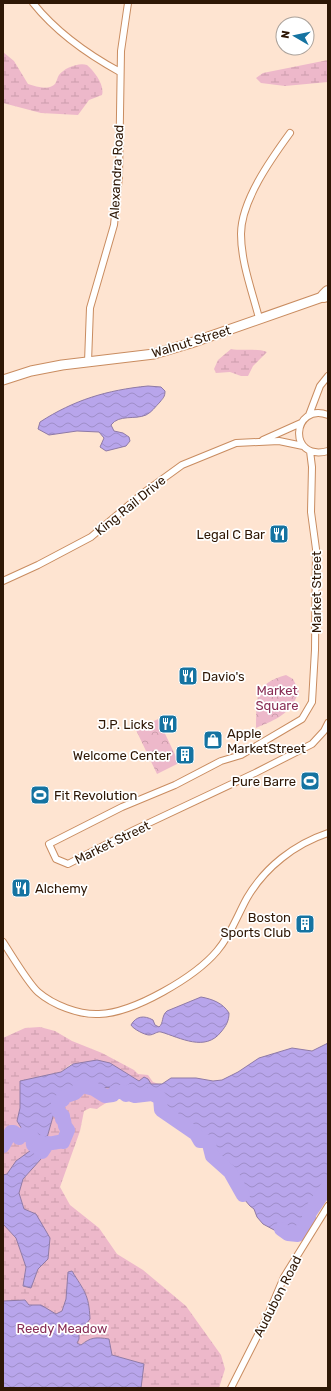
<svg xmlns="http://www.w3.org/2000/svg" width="331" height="1391" viewBox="0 0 331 1391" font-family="Rubik,sans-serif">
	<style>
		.forest { fill: url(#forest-crowns) }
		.wetland { fill: url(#wetland-marsh) }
		.water { fill: url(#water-waves); stroke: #8f7aa6 }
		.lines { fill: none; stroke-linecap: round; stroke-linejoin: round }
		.river { stroke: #b8a5eb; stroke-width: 14 }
		.minor-casing { stroke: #c98c60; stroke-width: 8 }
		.secondary-casing { stroke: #c98c60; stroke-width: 11 }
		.motorway-casing { stroke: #c98c60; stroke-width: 14 }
		.minor { stroke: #fff; stroke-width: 6 }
		.secondary { stroke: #fff; stroke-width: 9 }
		.motorway { stroke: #fff; stroke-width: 12 }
		.labels { text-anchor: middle; stroke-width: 3.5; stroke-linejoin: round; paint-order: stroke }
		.street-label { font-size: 13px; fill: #2e1705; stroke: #fff }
		.poi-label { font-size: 13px; fill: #2e1705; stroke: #fff; text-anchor: end }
		.park-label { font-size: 13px; fill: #892e56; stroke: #fff }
	</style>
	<defs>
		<pattern id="forest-crowns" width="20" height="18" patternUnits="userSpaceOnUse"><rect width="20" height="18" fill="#edb8ca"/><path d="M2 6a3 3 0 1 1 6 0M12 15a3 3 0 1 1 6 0" fill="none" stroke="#cc9dac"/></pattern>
		<pattern id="wetland-marsh" width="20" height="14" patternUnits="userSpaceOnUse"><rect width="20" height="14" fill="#edb8ca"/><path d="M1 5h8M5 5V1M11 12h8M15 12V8" fill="none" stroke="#cc9dac"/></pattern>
		<pattern id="water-waves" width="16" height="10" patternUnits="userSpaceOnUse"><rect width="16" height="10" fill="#b8a5eb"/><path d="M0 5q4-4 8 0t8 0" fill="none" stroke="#9e8dc8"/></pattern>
	</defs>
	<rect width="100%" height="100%" fill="#fee4d1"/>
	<path class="forest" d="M286,675L293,679L299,691C291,714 277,719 256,728C257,699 253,684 286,675Z
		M158,719L179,763L157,774L136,730Z"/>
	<path class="wetland" d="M3,52L14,61L28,84C35,86 43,89 50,87C57,85 56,80 59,75C64,68 79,62 87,65C94,71 105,85 102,95L89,100L78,115L41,113L3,103Z
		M328,60V82L285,86L261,83L256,78L263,73Z
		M231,349C242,351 257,348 267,352L253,366L248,376H241L230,372L216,373L214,369L218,360Z
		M40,1027L55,1031L72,1041L102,1053L134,1070L138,1074L148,1075L153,1082L159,1084H151L148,1079L139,1081L110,1063L71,1064L61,1072L20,1081V1108L17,1121L34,1148L16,1161L7,1174L3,1175V1038L25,1028Z
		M85,1087L119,1088L142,1095L147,1088L159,1096L155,1093L146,1094L144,1100C127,1096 111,1098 97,1109L90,1108L84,1111L80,1131L60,1187L70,1205L99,1228L117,1254L143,1270L186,1306L221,1355L225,1369L219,1388H141L144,1364L112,1355L109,1339C96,1337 91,1337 80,1345L77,1342L79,1339V1333L90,1319C89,1294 84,1291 72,1271L68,1272L66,1299L62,1311L56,1314L29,1305L25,1300L3,1301V1224L16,1238L26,1267L23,1286L31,1288L38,1269L48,1259L50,1238L43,1227L24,1209L19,1193L23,1179L41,1159L54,1113L59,1103Z"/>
	<path class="water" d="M148,386L161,387L165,391C165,397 163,398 160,402C155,407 152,412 146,415C135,420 119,414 111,425L114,431L123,433L129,437L130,441L126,446L106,451L100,447L104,438L99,432L77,431L49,435L38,429L40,422C74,400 107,390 148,386Z
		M201,997C212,999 223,1003 229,1013C229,1021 226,1026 221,1032C205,1052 181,1038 161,1032C157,1031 154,1035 149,1035C145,1035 133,1029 131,1025C136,1016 144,1015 153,1020L155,1025L159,1027C164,1023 161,1016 167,1011Z
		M328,1043V1190L298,1235L286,1236L281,1231H276L263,1224L257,1217L254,1209L250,1206L232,1185L234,1178L230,1169L204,1144L197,1133L176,1115L158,1105V1094L147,1088L142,1095L138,1096L132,1091L119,1088L85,1087L59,1103L54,1113L41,1159L23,1179L19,1193L24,1209L36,1214L50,1238L48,1259L38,1269L31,1288L23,1286L26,1267L16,1238L3,1224V1175L7,1174L16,1161L34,1148L17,1121L20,1108V1081L61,1072L73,1064L97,1060L110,1063L139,1081L144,1077L148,1079L151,1084H162L171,1078H196L213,1081L222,1080L238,1072L259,1058L292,1048L312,1051Z
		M72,1271C84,1291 89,1294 90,1319L79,1333V1339L77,1343L81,1345C91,1337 96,1337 109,1339L112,1355L144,1364L141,1388H3V1301L25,1300L29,1305H41L56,1314L62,1311L66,1299L68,1272Z"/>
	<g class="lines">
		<path class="river" d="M3,1146L11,1132H14L19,1138L20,1135L24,1134L32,1137L33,1145L41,1142L42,1148L40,1150L42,1152L48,1143C52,1144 58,1141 63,1142L68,1130L65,1126L64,1120L62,1119L63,1116L58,1111V1103L63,1100V1097L75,1093L82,1086L94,1089L105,1096L113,1095L115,1092H123L126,1095L130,1091L132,1095L135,1096L152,1094L160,1098L161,1110L196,1134L200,1141H206L209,1144L212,1156L230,1172L243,1195
			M281,1229L288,1234L298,1235L309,1220V1214L328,1186"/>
		<g class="minor-casing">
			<path id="minor" d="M33,3C57,33 87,54 120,72
				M259,318C252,291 241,262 241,234C241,201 271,159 290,133
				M88,362L90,308L114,225L119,176L121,51L128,3
				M309,415L320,386L328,376
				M328,415C292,402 287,462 328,451
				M263,440L301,423
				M310,451L312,467L311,512L316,549L315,650L312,702L302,719L241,755L221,761L175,785L122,807L49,844L56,859L68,864L134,830L255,773L312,744L324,731L328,723
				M3,581L38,565L91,537L142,494L182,465L236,443L279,441L303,446
				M3,942C11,954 28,983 38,992C53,1005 79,1015 99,1014C134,1013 195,977 217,951C231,935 237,916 247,898C265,867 295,844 328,833
				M231,1388L267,1317L284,1277L328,1206"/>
		</g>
		<g class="secondary-casing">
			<path id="secondary" d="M3,380L31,371L62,365L154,354L191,343L328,295"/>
		</g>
		<g class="motorway-casing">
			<path id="motorway" d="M324,296L328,292"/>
		</g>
		<use href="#minor" class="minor"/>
		<use href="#secondary" class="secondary"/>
		<use href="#motorway" class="motorway"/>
	</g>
	<defs>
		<g id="restaurant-square" transform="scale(1)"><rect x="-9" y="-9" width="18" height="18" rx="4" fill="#1573a1" stroke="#fff"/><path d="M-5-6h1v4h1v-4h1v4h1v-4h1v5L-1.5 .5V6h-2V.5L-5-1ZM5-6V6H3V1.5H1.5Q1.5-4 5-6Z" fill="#fff"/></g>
		<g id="shop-square" transform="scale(1)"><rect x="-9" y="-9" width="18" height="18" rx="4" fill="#1573a1" stroke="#fff"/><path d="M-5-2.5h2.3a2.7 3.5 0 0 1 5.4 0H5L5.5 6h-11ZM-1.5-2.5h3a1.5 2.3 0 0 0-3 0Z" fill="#fff"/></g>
		<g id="building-square" transform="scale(1)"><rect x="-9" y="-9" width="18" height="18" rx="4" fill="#1573a1" stroke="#fff"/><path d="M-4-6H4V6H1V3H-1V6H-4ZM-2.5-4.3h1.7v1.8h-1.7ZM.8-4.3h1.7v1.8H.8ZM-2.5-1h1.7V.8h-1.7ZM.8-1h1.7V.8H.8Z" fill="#fff"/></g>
		<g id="stadium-square" transform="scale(1)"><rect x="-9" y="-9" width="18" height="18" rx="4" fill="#1573a1" stroke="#fff"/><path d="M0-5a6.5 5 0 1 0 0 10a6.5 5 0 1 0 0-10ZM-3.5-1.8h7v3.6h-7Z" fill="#fff"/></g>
	</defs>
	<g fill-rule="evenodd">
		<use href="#restaurant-square" x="279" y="534"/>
		<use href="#restaurant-square" x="188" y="676"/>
		<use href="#restaurant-square" x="168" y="724"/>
		<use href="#shop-square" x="213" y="740"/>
		<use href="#building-square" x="185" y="755"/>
		<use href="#stadium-square" x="310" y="781"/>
		<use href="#stadium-square" x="40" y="795"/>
		<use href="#restaurant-square" x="21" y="888"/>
		<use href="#building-square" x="305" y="924"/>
	</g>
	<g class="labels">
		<g class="street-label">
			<text transform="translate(116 172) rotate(-87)" y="5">Alexandra Road</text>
			<text transform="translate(191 341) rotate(-17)" y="5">Walnut Street</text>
			<text transform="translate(130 505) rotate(-39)" y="5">King Rail Drive</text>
			<text transform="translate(316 592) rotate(-90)" y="5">Market Street</text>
			<text transform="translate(112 842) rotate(-26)" y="5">Market Street</text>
			<text transform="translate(277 1296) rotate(-63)" y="5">Audubon Road</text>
		</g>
		<g class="poi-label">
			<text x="265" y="539">Legal C Bar</text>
			<text x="202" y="681" text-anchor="start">Davio's</text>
			<text x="154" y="729">J.P. Licks</text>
			<text x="227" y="738" text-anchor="start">Apple<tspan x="227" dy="15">MarketStreet</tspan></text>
			<text x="171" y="760">Welcome Center</text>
			<text x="296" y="786">Pure Barre</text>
			<text x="54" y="800" text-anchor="start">Fit Revolution</text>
			<text x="35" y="893" text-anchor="start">Alchemy</text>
			<text x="291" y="922">Boston<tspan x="291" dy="15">Sports Club</tspan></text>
		</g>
		<g class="park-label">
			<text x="277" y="695">Market<tspan x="277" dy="15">Square</tspan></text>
			<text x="62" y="1333">Reedy Meadow</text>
		</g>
	</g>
	<rect width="331" height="1391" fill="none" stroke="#2e1705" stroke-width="8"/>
	<g transform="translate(295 36) rotate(279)"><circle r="19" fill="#ffffff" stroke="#aba29b"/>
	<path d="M0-3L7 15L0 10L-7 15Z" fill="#1573a1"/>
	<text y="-6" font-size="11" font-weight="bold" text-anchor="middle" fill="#2e1705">N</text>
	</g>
</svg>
